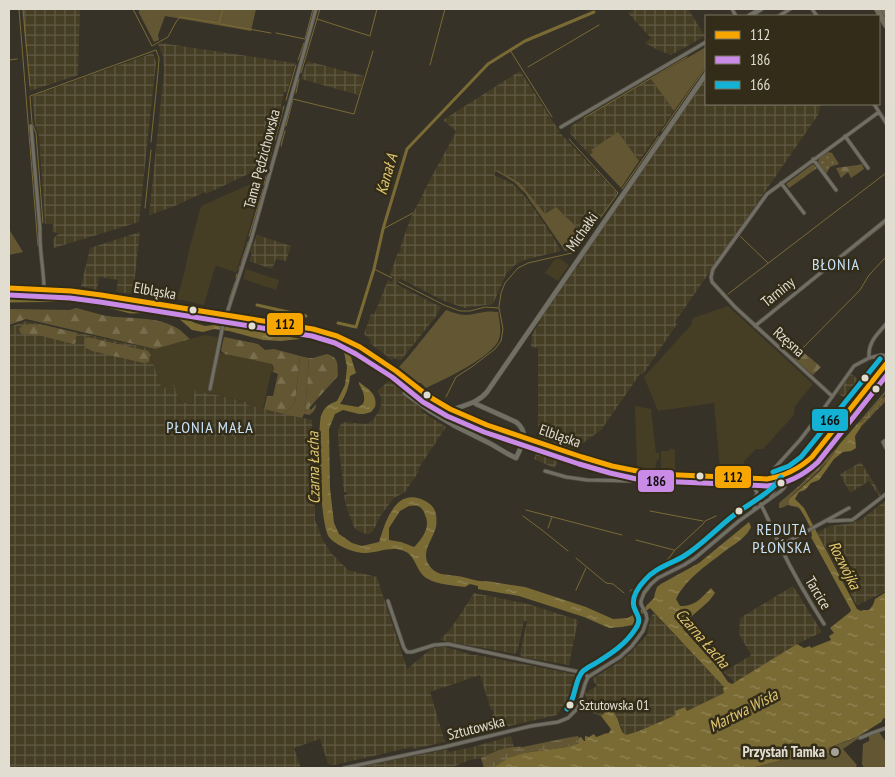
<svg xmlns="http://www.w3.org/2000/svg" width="895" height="777" viewBox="0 0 895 777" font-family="'PT Sans Narrow',sans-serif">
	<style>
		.built { fill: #453d24 }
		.industrial { fill: url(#industrial-grid) }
		.green { fill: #635733 }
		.forest { fill: url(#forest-firs) }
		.wetland { fill: url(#wetland-marsh) }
		.park { fill: url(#park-dots) }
		.water { fill: url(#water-ripples); fill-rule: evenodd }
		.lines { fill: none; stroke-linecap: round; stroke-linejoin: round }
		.stream { stroke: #7a6a34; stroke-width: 1 }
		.canal { stroke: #7a6a34; stroke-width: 3 }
		.river { stroke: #7a6a34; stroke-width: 5 }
		.street-casing { stroke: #545047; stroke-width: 4.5 }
		.secondary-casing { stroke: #545047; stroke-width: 5.5 }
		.highway-casing { stroke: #545047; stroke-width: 7 }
		.street { stroke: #716e64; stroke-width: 3 }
		.secondary { stroke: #716e64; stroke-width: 4.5 }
		.highway { stroke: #726d5a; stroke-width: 5.5 }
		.secondary-bridge-casing { stroke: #545047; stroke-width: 5.5; stroke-linecap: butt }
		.secondary-bridge { stroke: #716e64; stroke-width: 4.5 }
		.bus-1-casing { stroke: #322c18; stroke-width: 9 }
		.bus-2-casing { stroke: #322c18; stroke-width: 9 }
		.bus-3-casing { stroke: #322c18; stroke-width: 9 }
		.bus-1 { stroke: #f7a600; stroke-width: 5 }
		.bus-2 { stroke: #ca8be6; stroke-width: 5 }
		.bus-3 { stroke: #13b2d5; stroke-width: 5 }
		.bus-dot { fill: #e1ddd1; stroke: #322c18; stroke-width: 2 }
		.poi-dot { fill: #a5a196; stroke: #322c18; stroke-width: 2 }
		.labels { text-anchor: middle; stroke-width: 5; stroke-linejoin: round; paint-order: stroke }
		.bus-label { font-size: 14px; fill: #e1ddd1; stroke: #322c18; text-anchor: start }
		.street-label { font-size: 15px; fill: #e1ddd1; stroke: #322c18 }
		.poi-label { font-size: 15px; font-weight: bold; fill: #e1ddd1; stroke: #322c18; text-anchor: end }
		.water-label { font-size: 16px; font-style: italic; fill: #e1c770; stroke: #322c18 }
		.neighbourhood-label { font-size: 16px; letter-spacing: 1px; fill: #c9e2f8; stroke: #322c18 }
		.line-badge { stroke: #322c18; stroke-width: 2 }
		.pale-badge-label { font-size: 14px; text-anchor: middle; font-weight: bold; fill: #111 }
	</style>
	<defs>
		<pattern id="industrial-grid" width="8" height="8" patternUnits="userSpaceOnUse" patternTransform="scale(1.25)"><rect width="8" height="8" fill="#453d24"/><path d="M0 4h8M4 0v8" fill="none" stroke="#605943"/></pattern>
		<pattern id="forest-firs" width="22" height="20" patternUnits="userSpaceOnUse" patternTransform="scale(1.25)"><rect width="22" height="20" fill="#635733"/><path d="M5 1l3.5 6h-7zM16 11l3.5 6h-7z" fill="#796f50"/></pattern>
		<pattern id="wetland-marsh" width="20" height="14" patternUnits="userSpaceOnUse" patternTransform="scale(1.25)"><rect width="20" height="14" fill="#635733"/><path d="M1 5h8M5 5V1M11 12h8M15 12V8" fill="none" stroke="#796f50"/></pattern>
		<pattern id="park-dots" width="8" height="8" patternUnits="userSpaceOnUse" patternTransform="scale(1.25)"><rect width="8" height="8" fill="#635733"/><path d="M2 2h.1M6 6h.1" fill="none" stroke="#796f50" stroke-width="1.8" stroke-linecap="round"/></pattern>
		<pattern id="water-ripples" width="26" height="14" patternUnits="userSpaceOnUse" patternTransform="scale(1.25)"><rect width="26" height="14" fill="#7a6a34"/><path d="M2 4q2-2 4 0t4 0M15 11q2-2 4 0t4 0" fill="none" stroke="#93865a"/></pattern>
	</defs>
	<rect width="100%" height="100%" fill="#363227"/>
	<path class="built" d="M264,178L236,274L235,272L217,266L215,267L204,305L177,299L185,270L188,254L201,206Z
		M559,258L569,265L558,281L545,273L554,260Z
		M246,269L279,280L276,290L243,279Z
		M728,306L813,384L795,406L794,415L763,449H756L744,461L745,474L720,470L714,403L658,411L644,377L691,325L693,318Z
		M205,335L218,337L216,352L272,364L273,369V372H271L263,409L247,405V402L195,390L192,404L182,402L161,386L151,357L152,349Z
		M635,406L651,409L656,453H659V459L657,460L655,469L652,471L640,469L637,466Z
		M670,449H674L675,451V471L662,470L661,468V451H669Z"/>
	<path class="industrial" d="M22,9H80L78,75L30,91Z
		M637,9H688L705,36L671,55L658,50L645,43L651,38L628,13Z
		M161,43L295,63L287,92H284L281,106L282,107L267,165L206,194L205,192L170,208L149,215L164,72L163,56L158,44Z
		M153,53L156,62L139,222L54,248L53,239L59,233L52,232L53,224H45L39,136L35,125L32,96Z
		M307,61L364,76L359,95L301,79Z
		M520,71L560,132L557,134H561L617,193L587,237L556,207L545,214L520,183L497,171H496L494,175L513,184L528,200L552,235L561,251L524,260L515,265L508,272H507L493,304L464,308L442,300L401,279L399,280L396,284L441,307L434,319L401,360L393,358L392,360L370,343L371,340L364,334L371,314L374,315L388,280L392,282L394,277L390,275L398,252H400L401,249L400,248L411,217L432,176L456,132L454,129L443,120Z
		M706,78V104H821L818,115L675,322L677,324L643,374H640L601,430L576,448L563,454L554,468L534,459L539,446L538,421V348L531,347L532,334L540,322L539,321L576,267H578L580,264L579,263Z
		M651,79L674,111L639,161L618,133L592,150L594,152L590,155L570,134L571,126Z
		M140,232L134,285L132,294L116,292L118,280L99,277L97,290L81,286L90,248Z
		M257,235L291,246L286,261L276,259L272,269L249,261L252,253L250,252Z
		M26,321L152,349L151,357L161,386L165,388L174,385L179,401L182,402L192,404L195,390L247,402V405L312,420L315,521L318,527L322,539L331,553L348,570L377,577L407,669L431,649L441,646L457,650L471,655H476L480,656H482L574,674L579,681L557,715L496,729L492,715L494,714L493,710H491L480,675L430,692L445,742L413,749L412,747L334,765L328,764L320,739L294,748L301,768H9V327Z
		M851,374L862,382L858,390L859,391L850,403L838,393Z
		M391,379L404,390L402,393L422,409L421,411L446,427L418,469L419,471L405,492L394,498L381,515L373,531L370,534H366L358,531L354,527L347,509L344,495H347V494L346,492H344L338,440V430L341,424L345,422L367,424L373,420L379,411L381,405V397L377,391Z
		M861,462L881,495L879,496L869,481L850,493L840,474Z
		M886,500V591L858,605L856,604L817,532L830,526L847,524L862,519Z
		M793,586L822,632L797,644L736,682H734L724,672L751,655L739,634L740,618Z
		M474,593L528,604L578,620L569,665L522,657L520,654L521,650L527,621H524L518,649L515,654L440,640L452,627Z
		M654,613L724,687V693L687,711L685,707L677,715L639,731L626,735L623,733L617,716L614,712L610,710L601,716L590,712L585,693L597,686L592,679L619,662L629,654L647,635L651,616Z
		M511,736L514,747L495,751L481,758L469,760L451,768H354L448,749L449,752L473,747Z"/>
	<path class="green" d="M139,9H256L251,31L165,16L158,35L159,40L154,42L139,13Z
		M706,47V66L674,111L651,79Z
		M618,132L639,161L621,188L590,155L593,152L591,150Z
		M497,170L520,183L545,214L556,207L587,237L579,247L565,251L525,193L514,182L496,171Z
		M9,229L23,252L9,255Z
		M446,310C452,312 459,315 466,315C478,314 485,310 498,312C499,320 502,330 499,339C493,357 443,380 426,388L421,383H419L399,367L408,357Z
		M300,356L309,358L305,414H304L302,418L284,414L295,403Z
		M879,732L886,742V767L884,768H864L862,764L863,744L869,741V736Z
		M859,735V738L843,749L857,765L855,768H751L825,749L826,753L828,748L850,740Z"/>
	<path class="forest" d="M813,164L817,168L789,188L786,184Z
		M862,164L864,169L851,178L848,172L841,178L836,168L858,165Z
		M76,308C85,310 94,313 102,315C126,320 153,315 175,327C180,329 185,335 190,339L155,349L26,319L9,325V309L70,310Z
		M31,324L36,325L40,324L77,333L75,343L73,344L38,335L21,334L19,329L22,326Z
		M87,337L148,351L150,354L149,362L144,363L92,351L86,348L84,341Z
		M224,337L258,344L265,350L274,349L300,356L295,403L284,414L264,409L267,396H273L278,374L273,372L274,368L272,364L225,354L221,351Z
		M802,351L821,367L813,375L794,359Z
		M327,354C340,358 337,365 338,376L309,408L311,410L316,404C316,409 314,412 309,415L305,414L309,358H313Z"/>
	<path class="wetland" d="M886,390V392L882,399L886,396V401C877,409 870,418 861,427L862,425L861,423H858Z
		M839,446C824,469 807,480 789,499L793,506L799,507V508L788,505L781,508H779V503L800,485Z
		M578,736L579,738V743L567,747L524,753L493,768H484L481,758C493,752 508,745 523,747L566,738Z"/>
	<path class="park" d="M828,152L832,153L839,164L830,167L826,174L818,163L819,158Z"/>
	<path class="water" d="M165,310L177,313L195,323L205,326L214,325L233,328L237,326L280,336L301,334L320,335L343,344L349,351L356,373L350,376C349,387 346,395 340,404L358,407L363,404C366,397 363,391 359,384V382C368,389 378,394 375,407L371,412L364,414H359L343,410L335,414L329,429L330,488L334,523L339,534L352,543L362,546L379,542C385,524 394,489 421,499C426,501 433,505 435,511C437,515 437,526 435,530C431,542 421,553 429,565C432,570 436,572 441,574C446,575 452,575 457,576C467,577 476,582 486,581L525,587L586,607L613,619L628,618L646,607V606L654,598L655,593L657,587L661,584L679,574L699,563L749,522L751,527C747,536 737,543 729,548C710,563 687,577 676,599L680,606C696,606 700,599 711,588L715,593L709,601L684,623L683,629L718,667L728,682L732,684L797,644L804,648L810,646L811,648L831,640L829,636L834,633L830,628L850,612L851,610L811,537L812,536C811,526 805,517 800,509L799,508V507L793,506L789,503V499L820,471L832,456L839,445L858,423H862L861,427L855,436L856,448L851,451L843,452L834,459L819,480L811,483L805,490L799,492L795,499L804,508L857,609L861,611L863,610H869L873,605L875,599L886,592V717L883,719L881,722L859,736L828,748L829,753H827L825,749L751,768H493L509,758L524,753L567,747L579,743V738L581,737L584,741H585V736L589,737L594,734L596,737C601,736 604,733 609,733L611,729L601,716L609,710C619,713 618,725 623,733L626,735L639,731L676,715L675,711L685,707L687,711L724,693L723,689L724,687L650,608L642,614V616L636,619L638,624L622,627L609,628L584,617L519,596L478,589V586L470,584L465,587C455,586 436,584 428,579C416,573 416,555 404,551C391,546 380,552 367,553C356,554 336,546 329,537C320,526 317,431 321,416C324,407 329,404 337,401L345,385L347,367L344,352L336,346L309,338L281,341L263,340L229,331L214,329L203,332L192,330L176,316L158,311ZM409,506C412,506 415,505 418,506C422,508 424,511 425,515C431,527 422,539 414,547L401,542L389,540V528L400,511Z"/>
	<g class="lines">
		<path class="stream" d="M19,9L38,246
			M23,9L30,86
			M133,9L152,46L168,37L176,22L180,17L219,23L223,9
			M317,19L370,36L377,9
			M220,24L271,33
			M276,33L305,39L313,9
			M510,50L552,117
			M9,60L17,59
			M298,60L304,43
			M430,65L445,9
			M528,67L599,25
			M301,73L320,9
			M296,93L299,79
			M286,100L296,65
			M584,118L687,57
			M286,126L293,99L354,114L373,51
			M662,131L706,67
			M569,139L618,193L598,221
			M275,140L284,106
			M281,146L285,131
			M269,161L273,145
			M264,185L266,176
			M622,189L659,136
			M145,208L151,150
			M43,223L36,133L32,123L30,96L156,50L159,58L158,72L151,142
			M383,229L413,213
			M249,236L263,189
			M740,236L768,263
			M241,263L248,242
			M374,269L392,278
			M239,270L240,266
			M236,278L237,274
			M399,282L444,305L460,311H470L485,307L499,308L503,329L501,341L495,349L473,366L456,377L446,397
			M728,294L886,173
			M229,300L235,282
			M499,307L501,293L505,283L518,268L528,263L572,253
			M778,309L886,223
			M763,322L775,312
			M795,356L860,290L869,275L886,257
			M861,425L882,399
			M526,510L622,535
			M650,511L703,521
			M523,516L542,530L568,551
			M548,528L552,517
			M636,540L674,550
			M576,558L606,583L613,584L624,593
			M576,590L586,568
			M630,591L635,588L669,558L675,550L703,524L705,521L716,516"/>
		<path class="canal" d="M257,305L306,316
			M338,323L356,327L374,269L383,229L407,149L488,64L525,41L594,12"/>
		<path class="river" d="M9,300L84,299L131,311L158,310L166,312"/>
		<g class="street-casing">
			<path id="street" d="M732,9L736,16
				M812,9L817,16
				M779,16L790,9
				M874,104L886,123
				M31,126L40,229C39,250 44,269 44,290
				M561,127L706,42
				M845,136L868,168
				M813,159L836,190
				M781,183L804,213
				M755,326L886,220
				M869,357C868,342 877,335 886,324
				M875,357L883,360L886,359
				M210,389L223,325L251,240L316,9
				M832,396L735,307L712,282L711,277L713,269L767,194L879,112
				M886,440L883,442L886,448
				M545,471L566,477L587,480L635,481L639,478
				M772,471L800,440L817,418L854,366L869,358L881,355L886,356
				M753,484L757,493L754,509
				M756,496C766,512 772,529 780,546C793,573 808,599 824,624
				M771,496L774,490L775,483
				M829,521L852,520L855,518L886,494
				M780,546L849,508
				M388,601L404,648L407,652H412L434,645L448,644L584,673L588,677
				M860,738L872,733L886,728
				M344,768L444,747L531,726L558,722L568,718L578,708L585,684L588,677L620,657L632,646L643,631L647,619L646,614L641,604V601L644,593L651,584L658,578L684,565L695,558L739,521L781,491L784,488L788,481"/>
		</g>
		<g class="secondary-casing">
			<path id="secondary" d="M749,16L761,9
				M9,288L71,291L101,295L313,329C338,334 354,343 375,357C381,362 388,365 394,370C407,379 417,389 430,398C456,415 486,424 515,434
				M380,363C404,386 431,407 462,421C479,428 496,433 513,439
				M407,388L405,393L430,411L455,426L491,444L508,454L516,458C522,445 530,433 516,422L476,404L474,402
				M452,410C464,405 478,403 487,392L706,74
				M580,456L607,465L641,473L760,479C778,480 793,474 806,463L886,364
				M579,462L619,474L639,478L769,485C785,483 797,477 810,466L886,373"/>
		</g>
		<g class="highway-casing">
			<path id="highway" d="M877,9L886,25
				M884,9L886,13"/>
		</g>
		<use href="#street" class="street"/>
		<use href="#secondary" class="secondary"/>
		<use href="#highway" class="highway"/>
		<g class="secondary-bridge-casing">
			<path id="secondary-bridge" d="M515,434L580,456
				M513,439L579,462"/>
		</g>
		<use href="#secondary-bridge" class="secondary-bridge"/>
		<g class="bus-1-casing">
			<path id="bus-1" d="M9,288L71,291L101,295L313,329L337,336L360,347L396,371L428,396L450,409L487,425L582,457L612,466L642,472L657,474L767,479C785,476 799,469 812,457L886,364"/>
		</g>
		<g class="bus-2-casing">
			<path id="bus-2" d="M9,295L70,298L100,302L312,336L335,343L356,354L392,377L423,402L447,416L484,432L579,464L610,473L641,480L657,481L767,486C787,484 803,476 818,462L886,376"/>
		</g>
		<g class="bus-3-casing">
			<path id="bus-3" d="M773,472L789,466L801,457L880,359
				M567,709C576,699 574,680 583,671C587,668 592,665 596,663C612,653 626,644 636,628C642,618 637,616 634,607C631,597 639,586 645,580C655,568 671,564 684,556C702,545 717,528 734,515C748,504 773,492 781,477"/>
		</g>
		<use href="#bus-1" class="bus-1"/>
		<use href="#bus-2" class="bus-2"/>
		<use href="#bus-3" class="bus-3"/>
	</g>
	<g class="bus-dot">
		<circle cx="193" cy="310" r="4.5"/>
		<circle cx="252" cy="326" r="4.5"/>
		<circle cx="865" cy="378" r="4.5"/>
		<circle cx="876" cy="389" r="4.5"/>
		<circle cx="427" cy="395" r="4.5"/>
		<circle cx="700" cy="476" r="4.5"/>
		<circle cx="781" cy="483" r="4.5"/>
		<circle cx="739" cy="511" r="4.5"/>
		<circle cx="570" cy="705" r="4.5"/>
	</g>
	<circle class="poi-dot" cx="835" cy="752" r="5"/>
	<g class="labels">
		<g class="bus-label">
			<text x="579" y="710">Sztutowska 01</text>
		</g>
		<g class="street-label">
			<text transform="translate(262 159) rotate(-75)" y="5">Tama Pędzichowska</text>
			<text transform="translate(582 232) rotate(-55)" y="5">Michałki</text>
			<text transform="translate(155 291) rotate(10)" y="5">Elbląska</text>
			<text transform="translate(778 292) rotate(-39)" y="5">Tarniny</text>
			<text transform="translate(789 342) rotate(42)" y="5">Rzęsna</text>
			<text transform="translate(560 436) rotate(19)" y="5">Elbląska</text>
			<text transform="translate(818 593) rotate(59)" y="5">Tarcice</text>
			<text transform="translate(476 728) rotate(-14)" y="5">Sztutowska</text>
		</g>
		<g class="poi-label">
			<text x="825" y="757">Przystań Tamka</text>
		</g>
		<g class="water-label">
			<text transform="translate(386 174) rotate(-74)" y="6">Kanał A</text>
			<text transform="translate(313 468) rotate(-91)" y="6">Czarna Łacha</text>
			<text transform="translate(845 565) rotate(63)" y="6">Rozwójka</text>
			<text transform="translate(703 638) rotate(49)" y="6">Czarna Łacha</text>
			<text transform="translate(743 710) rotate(-27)" y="6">Martwa Wisła</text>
		</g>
		<g class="neighbourhood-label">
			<text x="836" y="270">BŁONIA</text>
			<text x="210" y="433">PŁONIA MAŁA</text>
			<text x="782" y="535">REDUTA<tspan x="782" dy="18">PŁOŃSKA</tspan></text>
		</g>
	</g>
	<g class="line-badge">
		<rect x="266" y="312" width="38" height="24" rx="5" fill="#f7a600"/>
		<rect x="811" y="408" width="38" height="24" rx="5" fill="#13b2d5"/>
		<rect x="714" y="465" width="38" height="24" rx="5" fill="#f7a600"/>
		<rect x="637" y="469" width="38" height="24" rx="5" fill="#ca8be6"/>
	</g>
	<g class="pale-badge-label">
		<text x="285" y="329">112</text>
		<text x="830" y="425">166</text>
		<text x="733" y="482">112</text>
		<text x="656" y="486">186</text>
	</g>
	<rect width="895" height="777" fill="none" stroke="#e1ddd1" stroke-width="20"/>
	<rect x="705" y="15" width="175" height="90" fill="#322c18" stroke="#787362"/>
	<rect x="715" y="31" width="25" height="8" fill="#f7a600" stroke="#787362"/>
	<text x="750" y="40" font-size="15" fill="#e1ddd1">112</text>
	<rect x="715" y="56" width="25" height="8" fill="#ca8be6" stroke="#787362"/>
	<text x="750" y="65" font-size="15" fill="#e1ddd1">186</text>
	<rect x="715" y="81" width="25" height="8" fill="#13b2d5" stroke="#787362"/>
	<text x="750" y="90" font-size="15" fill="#e1ddd1">166</text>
</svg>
